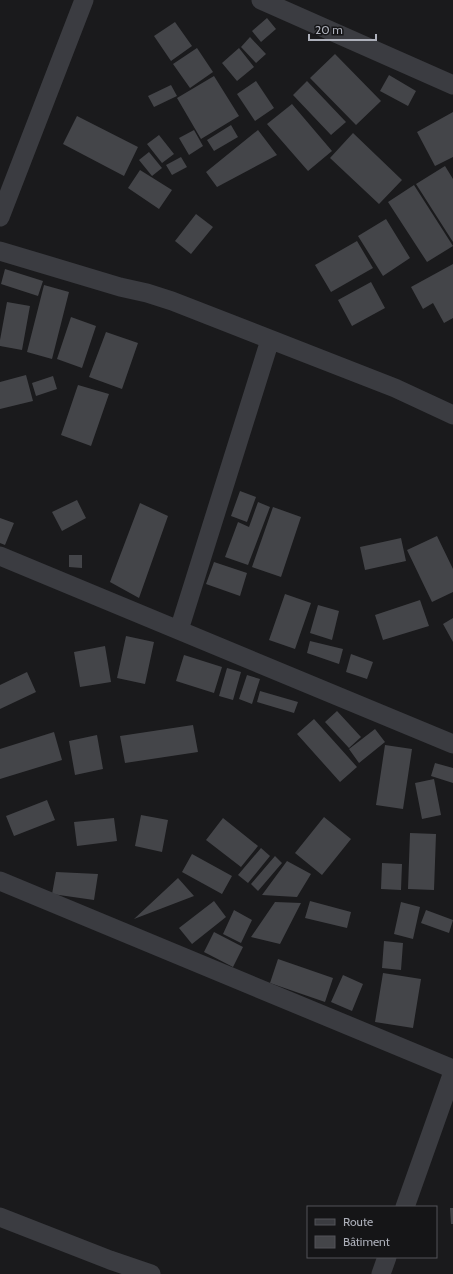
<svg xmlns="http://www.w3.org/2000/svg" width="453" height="1274" viewBox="0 0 453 1274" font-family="Cabin,sans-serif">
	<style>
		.building { fill: #444549 }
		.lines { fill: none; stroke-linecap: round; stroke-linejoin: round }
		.street { stroke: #3b3c41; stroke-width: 19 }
	</style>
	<rect width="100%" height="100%" fill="#1a1a1c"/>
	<path class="building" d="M267,18L276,29L261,42L252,31Z
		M175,22L192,46L171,61L154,36Z
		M250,37L266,54L256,63L241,47Z
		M197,48L213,72L190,88L173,64Z
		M239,48L254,67L237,81L222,63Z
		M335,54L381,101L356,125L310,78Z
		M389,75L416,91L408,106L380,91Z
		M214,76L239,116L201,139L177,98Z
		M256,81L274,108L255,121L237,94Z
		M307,81L346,122L331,135L293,95Z
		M171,85L177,96L154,107L148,96Z
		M292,104L332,151L308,171L267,124Z
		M453,112V157L435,166L417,132Z
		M77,116L138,147L124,176L63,144Z
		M231,125L238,137L214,151L207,140Z
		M194,130L203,146L189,155L179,138Z
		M258,130L277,155L217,187L206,172Z
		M353,133L402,180L379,204L330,158Z
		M159,135L174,154L162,163L147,144Z
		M149,152L162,168L152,176L139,160Z
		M181,157L187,167L172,175L166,165Z
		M445,166L453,179V242L416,184Z
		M140,170L172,190L159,209L128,188Z
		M414,185L453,246L427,262L388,202Z
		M196,214L213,227L191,254L175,241Z
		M386,219L410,258L383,276L358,236Z
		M357,241L373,268L331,292L315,265Z
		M453,264V318L444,323L433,303L423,309L411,287Z
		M5,269L43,281L38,296L1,284Z
		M371,282L385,308L352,326L338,300Z
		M44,285L69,292L52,359L27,352Z
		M7,302L30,306L22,350L0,346V340Z
		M71,317L96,326L82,368L57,359Z
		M106,332L138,343L122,389L89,377Z
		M26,375L33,401L0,409V382Z
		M53,376L57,389L36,396L32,383Z
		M78,385L109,394L91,446L61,435Z
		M240,491L256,497L247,522L231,516Z
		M77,500L86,518L62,531L52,512Z
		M258,502L270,507L248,565L225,557L238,522L249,527Z
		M140,503L168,516L139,598L110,582Z
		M273,507L301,517L281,577L252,567Z
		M0,518L14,523L5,545L0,543Z
		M437,536L453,569V592L432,602L407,550Z
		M401,538L406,561L365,570L360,547Z
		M69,555H82V568L69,567Z
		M214,562L247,573L240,596L206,584Z
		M285,594L311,603L295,649L269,640Z
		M420,600L429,626L383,640L375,615Z
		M318,605L339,611L332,640L310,633Z
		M453,618V642L443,624Z
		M126,636L154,642L145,684L117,678Z
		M310,641L343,649L339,664L307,653Z
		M105,646L111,682L80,687L74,652Z
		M351,654L373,662L367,679L346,672Z
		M184,655L222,667L214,693L176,681Z
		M227,668L241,672L233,700L219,696Z
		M27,672L36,692L0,709V685Z
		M247,675L260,679L252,704L239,699Z
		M260,691L298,702L294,713L257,702Z
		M337,711L361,737L349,748L325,722Z
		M314,719L357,767L340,782L297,734Z
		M193,725L198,752L125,763L120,736Z
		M375,729L385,742L359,763L349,749Z
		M54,732L62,760L0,779V749Z
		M97,735L103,769L75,775L69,741Z
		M385,745L412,749L403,809L376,805Z
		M435,763L453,768V783L431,776Z
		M434,779L441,815L422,819L415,783Z
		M47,800L55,820L14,836L6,816Z
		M141,815L168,820L162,852L135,846Z
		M324,817L351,839L322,875L295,853Z
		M114,818L117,841L77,846L74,822Z
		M223,818L258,846L241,867L206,840Z
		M410,833L436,834L434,890L408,889Z
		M261,848L270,856L248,883L238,875Z
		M192,854L232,876L222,894L182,872Z
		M275,856L282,863L258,891L251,884Z
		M287,861L311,874L297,897L262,895Z
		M382,863L402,864L401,890L381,889Z
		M56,872L98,874L94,900L52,894Z
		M178,878L194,896L134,919Z
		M214,901L226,917L192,944L179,928Z
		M310,901L351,912L347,928L305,918Z
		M275,902L301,903L280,944L251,937Z
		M401,902L420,907L413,939L394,934Z
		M234,910L252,920L241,943L223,934Z
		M426,910L453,920L449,933L421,923Z
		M214,932L243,947L233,967L204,952Z
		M384,941L403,943L401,970L382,968Z
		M278,959L333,978L325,1002L270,983Z
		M383,973L421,979L413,1028L375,1022Z
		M343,975L363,984L352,1011L331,1002Z
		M450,1208H453V1224H451Z"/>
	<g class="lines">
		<path class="street" d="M261,0L453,85
			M0,217L84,0
			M0,251L120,287L147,293L172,301L395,388L453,415
			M0,556L453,744
			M179,630L270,340
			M0,881L453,1069
			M405,1207L453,1072
			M0,1217L110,1260L151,1274
			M381,1274L387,1257"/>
	</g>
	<rect x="307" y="1206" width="130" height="52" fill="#151517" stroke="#525358"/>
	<rect x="315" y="1219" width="20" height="6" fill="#3b3c41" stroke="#525358"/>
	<text x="343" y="1226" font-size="12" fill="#adb0ba">Route</text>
	<rect x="315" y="1236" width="20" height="12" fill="#444549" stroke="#525358"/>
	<text x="343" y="1246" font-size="12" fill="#adb0ba">Bâtiment</text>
	<path d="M309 34v6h67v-6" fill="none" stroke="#adb0ba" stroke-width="2"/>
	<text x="315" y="34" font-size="12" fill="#adb0ba" stroke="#151517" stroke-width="3" paint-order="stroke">20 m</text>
</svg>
